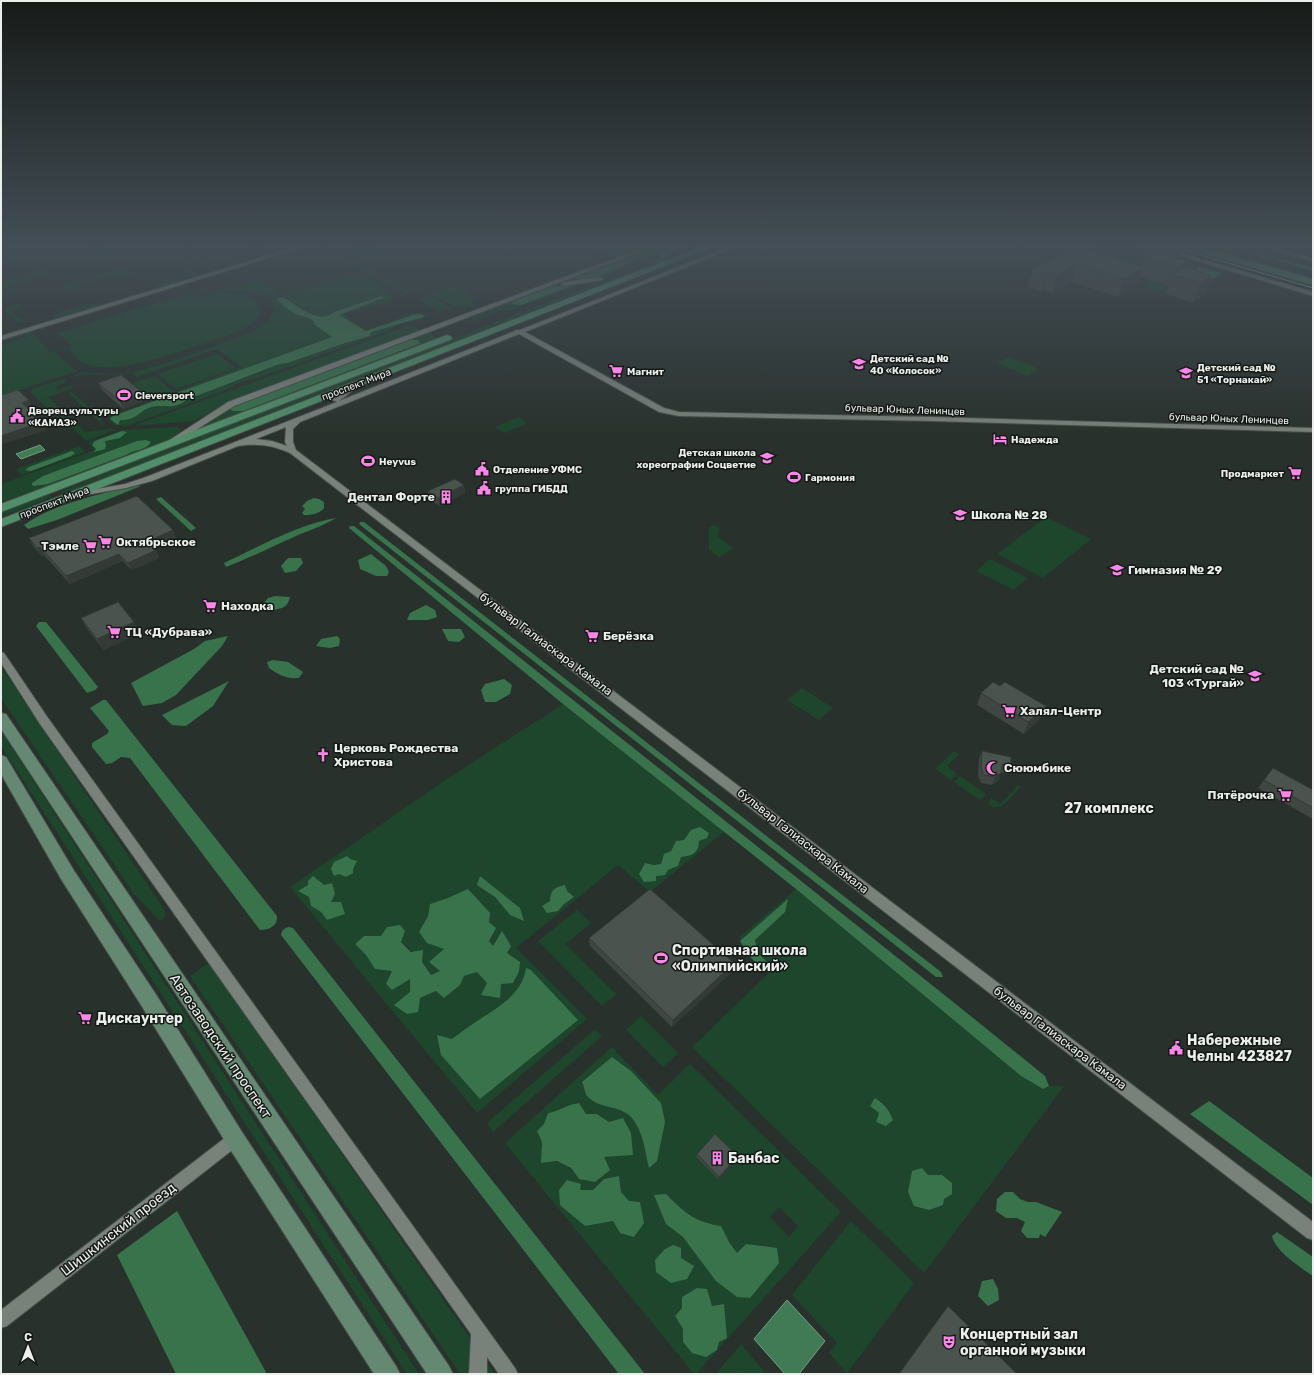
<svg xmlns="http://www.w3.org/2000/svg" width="1314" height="1375" viewBox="0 0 1314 1375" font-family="Rubik,sans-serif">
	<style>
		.green { fill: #1d462c; fill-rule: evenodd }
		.forest { fill: #38734c }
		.water { fill: #407b55; stroke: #739e82 }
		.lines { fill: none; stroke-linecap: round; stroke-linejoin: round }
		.street-casing { stroke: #464c48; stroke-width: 2 }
		.secondary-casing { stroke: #464c48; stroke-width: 2 }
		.primary-casing { stroke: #464c48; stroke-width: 2 }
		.street { fill: #78817a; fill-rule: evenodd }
		.secondary { fill: #648872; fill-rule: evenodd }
		.primary { fill: #508f69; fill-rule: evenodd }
		.tram { stroke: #babfbb; stroke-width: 1 }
		.wall { fill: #404742 }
		.shaded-wall { fill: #343a36 }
		.building { fill: #4a534d; stroke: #343a36 }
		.labels { text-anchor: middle; stroke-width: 3; stroke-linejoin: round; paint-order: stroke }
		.far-poi-label { font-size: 10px; font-weight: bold; fill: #eaefeb; stroke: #151816; text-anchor: start }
		.far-street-label { font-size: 10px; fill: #eaefeb; stroke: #151816 }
		.poi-label { font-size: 12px; font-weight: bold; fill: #eaefeb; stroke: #151816; text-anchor: start }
		.street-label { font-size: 12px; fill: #eaefeb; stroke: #151816 }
		.quarter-label { font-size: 14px; font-weight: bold; fill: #eaefeb; stroke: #151816 }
		.near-poi-label { font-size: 14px; font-weight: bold; fill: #eaefeb; stroke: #151816; text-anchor: start }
		.near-street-label { font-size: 14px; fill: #eaefeb; stroke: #151816 }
	</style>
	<rect width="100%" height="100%" fill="#29312c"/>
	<path class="green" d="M87,246H103L117,256L105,258Z
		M180,246H192L168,255L199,276L159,288L155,285L192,274L162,254L183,248Z
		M253,246H260L257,248V250H263L266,247L265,246L278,249L250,256L240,250Z
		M318,246H324L355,263L358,262L413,293L406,294L385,284Z
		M351,246H370L390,256L374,261L353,250L356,249Z
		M657,246H672L665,252L594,279L563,283Z
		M692,246H705L628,276L623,275Z
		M1093,246H1112V257L1071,258Z
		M1114,246H1136L1139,247L1120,259L1115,257Z
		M1192,246H1204L1313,277V280Z
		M307,247L313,248L328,256L326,258L307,248L31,331L51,353L73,346L58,333L192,292L202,298L239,285L242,287L259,279L272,275H279L259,280L280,293L298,287L300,288L269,298L249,291L234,289L224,292C232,298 256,291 260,308C262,315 255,321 250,325C234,335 214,340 196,346C168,355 85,388 70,348L55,353L77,371L1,396V345L29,336L27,334L1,342V339Z
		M193,256L202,257L191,260L198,265L208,262L213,265L195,269L183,261L185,258Z
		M1125,258L1177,259L1197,264L1177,277L1146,259L1138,263L1142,265L1141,266L1158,271L1120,263Z
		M34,264L51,275L1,288V282L39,271L36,267L29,269L23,267Z
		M122,268L140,279L137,280L131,276L116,280L110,276L96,280L93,278L96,275Z
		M354,273C364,273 388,290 394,299C386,306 359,308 346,313L347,318L366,330L413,313L432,315L410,323L407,321L393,326L395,328L255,379L252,378L233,385L234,387L127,426L115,425L109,419L110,417L153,400L132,383L155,376L174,392L242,367L217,349L137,377L132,373L111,375L84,374L75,377L74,375L82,372L113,374L133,372L164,364L253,332L267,323L275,311L271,300Z
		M616,276L621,279L133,468L64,493H61L62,491L122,467L152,453Z
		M83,279L91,280L76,284L82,288L69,292L62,287L65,284Z
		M1152,281L1174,289L1165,294L1163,292L1144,286Z
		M584,283L517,308L505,311L502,310L471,322L472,317L470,316L547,287Z
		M454,286L479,299L471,302L477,306L455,307L429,294Z
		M426,295L452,308L439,313L418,299Z
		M19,303L22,305L20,308L12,312L14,315L26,321L19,323L3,309Z
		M105,303L107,304L55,319L51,315L86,304Z
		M411,325L422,331L223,406L194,421L133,426Z
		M427,332L438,338L185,434L227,407Z
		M217,354L236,368L176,389L158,374Z
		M1009,357L1039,369L1027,376L997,363Z
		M65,379L66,381L65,383L56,386L59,390L72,385L73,388L48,397L85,432L109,429H117L86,441L60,416L51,412L30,392L34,388Z
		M72,392L102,419L101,422L105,425H103L68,393Z
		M518,417L528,423L505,433L495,427Z
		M175,427L180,428L181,431L164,443L56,483L1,502V484L95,450L88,442L123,430Z
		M79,446L85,452L22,475L16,469Z
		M47,495L52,497L1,517V512Z
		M1046,517L1091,539L1043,578L997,554Z
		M714,525L720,529L717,536L733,548L719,557L709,550V527Z
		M990,559L1028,578L1014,590L976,571Z
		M1,667L164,909L165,918L160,921L134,894L3,701L1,698Z
		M802,688L833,708L819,720L787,700Z
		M563,704L725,831L650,892L618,865L516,948L587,1019L477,1113L290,887L450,777ZM684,840L688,856L681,857L678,866L656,876L639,874L645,863L654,865L661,864L671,851L676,841ZM309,885H324L331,902L327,920L321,912L311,906L309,897L299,891ZM565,885C568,895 565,903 558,911L543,906L550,901ZM448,898L493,946L502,931L507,953L501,984L487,983L477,972L464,976L460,985L436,991L420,998L410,992V979L393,971L375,969L366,955L355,944L364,936C375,936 390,935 401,942C412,948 424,965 431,975L441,971L444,949L419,932L428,916L430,904Z
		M1,731L419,1374H407L1,746Z
		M954,751L959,754L947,766L957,774L951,780L937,770V767Z
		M960,776L986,794L980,800L954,782Z
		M1018,785L1021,786C1014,794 1001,813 990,805L989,802L991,798L1000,804Z
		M796,889L1021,1076L1043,1089L1049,1086H1064L924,1273L692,1047L768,974L740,949V937ZM875,1098L884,1103L889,1111L876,1122L879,1113Z
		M577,910L591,923L565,944L616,994L602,1006L538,941Z
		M209,963L495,1374H460L190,976Z
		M641,1016L678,1053L663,1067L626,1030Z
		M595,1029L602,1036L493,1132L487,1123Z
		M612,1047L658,1095L690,1064L841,1212L696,1374H694L505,1143ZM579,1103L585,1114H598L609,1122L633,1155L604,1157L579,1179C567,1163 562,1160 542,1163V1142L537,1131L544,1124L548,1113C560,1111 568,1104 579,1103ZM696,1157L737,1160L719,1180ZM619,1176L621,1192L629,1201L621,1233L613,1221L585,1226L574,1216L580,1190H593L604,1179ZM779,1207L798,1226L789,1237L770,1217ZM707,1289L712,1306L724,1304L727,1337L719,1342L706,1357L692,1353L683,1342V1329L675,1316L682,1308Z
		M851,1221L914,1283L847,1373L829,1353L837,1343L792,1295Z
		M741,1344L766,1374H740L738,1372L736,1374H716Z"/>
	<path class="forest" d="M617,246H638L611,255L592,247H596L608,251Z
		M659,246L664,247L658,253L647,257L639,256C630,266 586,283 573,279Z
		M1224,246H1236L1313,268V271L1268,257L1253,254L1240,249Z
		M1200,267L1222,273C1207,284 1203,281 1187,276Z
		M572,284L574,285L521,305L512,304L513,301L550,287Z
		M381,296L386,297L339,315L366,331L414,315L422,314L424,317L371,332L370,336L345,343L287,363L279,364L191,398C185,401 180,405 173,406C166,407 159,405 151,407C137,412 138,420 120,420L118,425L110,419L113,416L332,337L314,324V321C308,317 302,316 295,314C288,310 283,305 277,300L278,298L283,297C296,305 320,326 334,312Z
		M410,340H417L421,343L243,411H233L230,409L233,406Z
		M122,431L127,432L120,438L105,441L106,446L105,449L94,452L96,449L92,445L95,441Z
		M146,440L151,442C146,451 134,449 126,455L48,484L34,486L32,485V483L43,476L137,441Z
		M72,451L75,453L71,456L31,471L25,470L29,467Z
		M132,485L141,486L57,520L28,529L24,525C55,503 97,496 132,485Z
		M161,497L196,528L191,531L156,499Z
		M314,498L319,499L324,502V508C319,514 312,515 304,515L302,513L305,509L302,506L307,501Z
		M336,518C323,526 310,530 296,536C273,546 250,558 226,567L224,563C258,547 299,524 336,518Z
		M360,522H364L941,972L943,977H936L359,524Z
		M350,526H354L952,1001L1045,1076L1049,1086L1043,1089L1021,1076L796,889L563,704L349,528Z
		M371,554L386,566L389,572L387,576H376L360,569L358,560Z
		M288,558H301L303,563L296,571L285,573L281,566Z
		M275,596L290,597C288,607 283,608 274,610L264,603L268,598Z
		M426,605L435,610L437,617L428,620H407L410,613Z
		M39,622H46L98,687L95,690L87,693L36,626Z
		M442,629H461L465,637L459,642L448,641Z
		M228,636L222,646L176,695L162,703L143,706L131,683L194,649L205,641Z
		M337,636L340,639L339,646L330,648L316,646L321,639Z
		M273,660L288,662L303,672L299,678C286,679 279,675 269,668L267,662Z
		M504,679L512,685L510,694L496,702H485L481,690L485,684Z
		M229,681L213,706L186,726L172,725L162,715Z
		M103,700H106L277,916C278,926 269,930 260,930L130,758L121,757L112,763L106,764L92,747V743L107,734L109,731L90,708Z
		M700,827L709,833L707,838L699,841C699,853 692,856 681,857L678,866L668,870L665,875L656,876V881L644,882L639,874L645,863L654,865L661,864L664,854L671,851L676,841L684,840L691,830Z
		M347,856L350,859L357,861L353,869V873L346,877L339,874L334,876L331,869L334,862Z
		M313,876L324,885L332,883L335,894L331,902H341L345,914L327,920L321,912L311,906L309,897L298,891L308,885V881Z
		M480,876L520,908L524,921L510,915L495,897L477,885Z
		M565,885L567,891L574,897L564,904L558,911L547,913L542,906L550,901C551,889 554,888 565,885Z
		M468,889L490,913L489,922L496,928L489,941L493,946L502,931L511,946L507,953L520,962L519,971L513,983L501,984L500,998L481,995L487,983L477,972L464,976L460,985L444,998L436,991L420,998L418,1012L407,1014L394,1005L410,992V979L392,990L386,984L392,971L375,969L366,955L355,944L364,936H381L387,927L400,925L405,931L401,942L411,952L423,950L422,962L431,975L440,971L429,962L444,949L427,943L419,932L428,916L430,904L448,898Z
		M788,899L785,912L755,940L758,953L767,962L763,966L753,960L740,941Z
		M289,927L293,928L645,1374H619L281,935C282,930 284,928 289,927Z
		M526,968L531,970L578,1020L480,1099L441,1055L437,1035L452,1039C460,1033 468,1027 477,1021C498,1007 522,995 526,968Z
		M612,1057L631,1071L661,1103L665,1122L657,1161L649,1168C645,1151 643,1129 630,1116C618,1105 600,1109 588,1097C585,1094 584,1086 582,1082Z
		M875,1098C885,1104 889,1110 893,1120L886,1126L876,1122L879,1113L870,1106Z
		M1209,1101L1313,1178V1205L1190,1114Z
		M579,1103L586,1114H597L609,1122L623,1118L631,1133L633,1155L604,1157L610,1170L595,1182L579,1179L571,1168L557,1161L541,1163L542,1142L537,1131L544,1124L548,1113C560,1111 568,1104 579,1103Z
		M922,1168L928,1175H942L952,1183V1194L944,1199L943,1205L929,1210L914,1206L908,1192L912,1171Z
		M619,1176L621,1192L629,1201L640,1202L644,1223L634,1237L620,1233L613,1221L585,1226L560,1205L559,1190L567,1180L581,1184L580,1190H593L604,1179Z
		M1005,1192H1013L1020,1199L1028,1202H1036L1062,1212L1045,1237L1040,1234L1039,1238H1027L1021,1231L1025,1222L1017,1218H1006L996,1211L997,1199Z
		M666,1194C684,1212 694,1222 721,1226L729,1242L737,1253L746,1244L777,1248L779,1263L750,1298L737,1297L716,1281L683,1237L666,1224L654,1195Z
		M177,1211L267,1374H176L117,1255Z
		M1277,1232L1313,1257V1276C1300,1267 1275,1251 1272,1236Z
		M673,1245L681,1248V1258L694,1266L687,1279L671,1283L656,1272L655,1260L665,1249Z
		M993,1279L998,1289L999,1300L988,1306L978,1296L982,1281Z
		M697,1288L707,1289L712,1306L724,1304L727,1338L719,1342L717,1350L706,1357L692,1353L683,1342V1329L675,1316L682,1308V1297Z"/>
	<path class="water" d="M40,445L45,450L21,459L16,454Z
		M787,1300L825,1341L799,1374H785L754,1339Z"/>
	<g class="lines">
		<g class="street-casing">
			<path id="street" d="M299,246H308L1,340V336Z
				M648,246H656L234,406L169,447H166L162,445L228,402Z
				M731,246H739L525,332L664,408L679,412L932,417L1313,428V432L932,421L679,416L659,412L519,334L300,422L293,429V442L296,450L1313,1222V1240L1307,1238L290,453C272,445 258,443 238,446L152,481L126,488L74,497L70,495L74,493L125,484L146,477L337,402L332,400L359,381L364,382L339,401L515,331L516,330H520ZM286,427L285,442L287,446L272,441L256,439Z
				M1148,246H1157L1313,292V296Z
				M1215,246H1221L1225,250L1220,251Z
				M1259,246H1269L1313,258V262Z
				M600,277L603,279L602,280L564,286L561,284L564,282Z
				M1,652L4,653L48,718L515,1368L518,1374H499L487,1357V1374H469L471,1334L40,724L1,663Z
				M235,1132L240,1134L242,1139L240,1144L7,1326L1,1328V1310L230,1134Z"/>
		</g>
		<g class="secondary-casing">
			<path id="secondary" d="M670,246H679L667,257H661V253Z
				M1,713L6,714L449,1366L453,1374H427L1,729Z
				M1,755L6,757L73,869L155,993L242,1132L396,1366L400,1374H374L228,1146L141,1005L61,879L1,774Z"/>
		</g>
		<g class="primary-casing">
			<path id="primary" d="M703,246H715L1,527V519Z
				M1183,246H1196L1313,279V285L1184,248Z
				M447,335L450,336L452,338L450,340L1,512V504Z"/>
		</g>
		<use href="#street" class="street"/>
		<use href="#secondary" class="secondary"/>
		<use href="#primary" class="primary"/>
		<path class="tram" d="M1170,246L1313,288"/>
	</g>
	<path class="wall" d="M1149,246H1182L1179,259L1185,267L1212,276L1204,296L1193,303L1166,294L1169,286L1140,277L1137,285L1118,297L1072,282L1052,293L1044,290L1042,292L1028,287L1033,269L1117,260L1142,267V266H1141L1148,247Z
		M98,383L146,400L123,409L102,390Z
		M464,485L465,493L439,506L430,499L428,491Z
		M29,538H176L153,548L156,550L159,558L131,570L123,561L70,584L44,555L42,556L33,546Z
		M81,618L140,633L104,650L88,630Z
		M1000,686L1046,706L1041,718L1024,734L977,705L981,693Z
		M982,751L1011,766L1008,774L1001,772L998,781L992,785L981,783L978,776L979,759Z
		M1264,780L1313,790V819L1258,788Z
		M589,938L734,963L733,971L672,1027L590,946Z
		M697,1154L738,1156L737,1160L719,1180L696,1157Z"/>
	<path class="shaded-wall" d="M1181,246H1182L1181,250L1183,248L1176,266L1170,256Z
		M1187,261L1181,277L1175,275L1178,267Z
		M1077,264L1072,282L1052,293L1057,275Z
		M1143,268L1137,285L1118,297L1124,279Z
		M1049,273L1044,290L1042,292L1047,274Z
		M1212,276L1204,296L1193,303L1201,283Z
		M143,393L146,400L123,409L120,401Z
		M29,400L33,408L26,410L22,403Z
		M42,422L46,430L1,445V436Z
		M464,485L465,493L439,506L438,498Z
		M173,530L176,538L150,549L147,542Z
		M40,547L44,555L42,556L37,548Z
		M156,550L159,558L131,570L128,563Z
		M119,554L123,561L70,584L66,576Z
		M134,622L140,633L104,650L97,639Z
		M1046,706L1041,718L1024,734L1028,722Z
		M1001,773L998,781L992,785L995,777Z
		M734,963L733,971L672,1027L673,1020Z
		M738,1156L737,1160L719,1180V1177Z"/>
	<path class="building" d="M1149,246H1181L1179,247L1183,248L1170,256L1187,261L1178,267L1146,257L1158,250L1148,247Z
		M1075,247L1099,254L1102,252L1118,257L1114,259L1143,268L1124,279L1077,264L1057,275L1049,273L1047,274L1033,269Z
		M1185,267L1212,276L1201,283L1173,275Z
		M121,375L143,393L120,401L98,383Z
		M18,390L29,400L22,403L42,422L1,436V422H2L1,420V395Z
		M455,479L464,485L438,498L428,491Z
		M137,496L173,530L147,542L156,550L128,563L119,554L66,576L40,547L37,548L29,538Z
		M118,602L134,622L97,639L81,618Z
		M993,682L1000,686L1005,682L1046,706L1028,722L981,693Z
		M982,751L1011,757V766L1002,764L1001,773L995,777L984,775L981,768Z
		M1273,768L1313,790V808L1264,780Z
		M650,889L734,963L673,1020L589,938Z
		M715,1134L738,1156L719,1177L697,1154Z
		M948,1306L1017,1374H899Z"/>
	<linearGradient id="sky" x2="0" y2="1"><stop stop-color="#171b18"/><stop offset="0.56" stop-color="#434e56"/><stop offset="1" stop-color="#434e56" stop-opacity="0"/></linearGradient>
	<rect width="1314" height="439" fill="url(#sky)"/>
	<defs>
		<g id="school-bare" transform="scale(1.08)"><path d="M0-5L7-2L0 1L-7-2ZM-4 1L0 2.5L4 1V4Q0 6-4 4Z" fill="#fa87e7" stroke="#151816" stroke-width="2.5" paint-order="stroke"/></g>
		<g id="supermarket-bare" transform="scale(1.08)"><path d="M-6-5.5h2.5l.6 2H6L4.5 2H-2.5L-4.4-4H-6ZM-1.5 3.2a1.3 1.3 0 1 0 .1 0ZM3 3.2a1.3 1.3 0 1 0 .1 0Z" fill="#fa87e7" stroke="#151816" stroke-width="2.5" paint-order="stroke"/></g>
		<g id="stadium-bare" transform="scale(1.08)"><path d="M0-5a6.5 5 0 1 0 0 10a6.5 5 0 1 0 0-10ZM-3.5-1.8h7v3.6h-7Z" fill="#fa87e7" stroke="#151816" stroke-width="2.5" paint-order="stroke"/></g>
		<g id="civic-bare" transform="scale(1.08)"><path d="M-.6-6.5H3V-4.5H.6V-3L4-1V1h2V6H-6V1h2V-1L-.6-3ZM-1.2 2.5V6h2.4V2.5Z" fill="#fa87e7" stroke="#151816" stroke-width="2.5" paint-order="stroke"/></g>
		<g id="hotel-bare" transform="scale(1.08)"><path d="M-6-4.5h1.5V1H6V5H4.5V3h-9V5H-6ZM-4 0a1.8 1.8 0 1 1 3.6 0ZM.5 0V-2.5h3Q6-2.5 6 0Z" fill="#fa87e7" stroke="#151816" stroke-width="2.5" paint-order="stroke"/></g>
		<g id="building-bare" transform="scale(1.08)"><path d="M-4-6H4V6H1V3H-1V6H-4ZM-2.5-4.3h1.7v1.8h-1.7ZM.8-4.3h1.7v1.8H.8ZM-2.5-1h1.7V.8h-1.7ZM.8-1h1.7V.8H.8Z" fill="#fa87e7" stroke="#151816" stroke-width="2.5" paint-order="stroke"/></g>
		<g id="church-bare" transform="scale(1.08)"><path d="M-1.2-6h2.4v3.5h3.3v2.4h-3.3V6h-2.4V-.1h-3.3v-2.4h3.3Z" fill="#fa87e7" stroke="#151816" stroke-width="2.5" paint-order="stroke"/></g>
		<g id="mosque-bare" transform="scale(1.08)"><path d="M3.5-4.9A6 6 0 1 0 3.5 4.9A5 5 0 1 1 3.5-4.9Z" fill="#fa87e7" stroke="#151816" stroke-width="2.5" paint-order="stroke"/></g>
		<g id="theatre-bare" transform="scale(1.08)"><path d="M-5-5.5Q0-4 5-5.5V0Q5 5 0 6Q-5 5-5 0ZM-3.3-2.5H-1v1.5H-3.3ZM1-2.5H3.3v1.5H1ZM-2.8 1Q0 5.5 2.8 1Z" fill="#fa87e7" stroke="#151816" stroke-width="2.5" paint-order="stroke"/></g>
	</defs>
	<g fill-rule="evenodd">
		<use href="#school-bare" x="859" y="364"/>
		<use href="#supermarket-bare" x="616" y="371"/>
		<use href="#school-bare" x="1186" y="373"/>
		<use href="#stadium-bare" x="124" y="395"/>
		<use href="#civic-bare" x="17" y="416"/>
		<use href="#hotel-bare" x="1000" y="439"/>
		<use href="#school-bare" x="767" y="458"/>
		<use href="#stadium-bare" x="368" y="461"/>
		<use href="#civic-bare" x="482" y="469"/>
		<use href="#supermarket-bare" x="1295" y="473"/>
		<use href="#stadium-bare" x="794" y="477"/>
		<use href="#civic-bare" x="484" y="488"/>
		<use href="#building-bare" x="446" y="497"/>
		<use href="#school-bare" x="960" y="515"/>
		<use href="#supermarket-bare" x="105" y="542"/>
		<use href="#supermarket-bare" x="90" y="546"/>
		<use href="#school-bare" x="1117" y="570"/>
		<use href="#supermarket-bare" x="210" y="606"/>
		<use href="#supermarket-bare" x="114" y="632"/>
		<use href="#supermarket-bare" x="592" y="636"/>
		<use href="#school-bare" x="1255" y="676"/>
		<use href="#supermarket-bare" x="1009" y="711"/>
		<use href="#church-bare" x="323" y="755"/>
		<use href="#mosque-bare" x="993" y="768"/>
		<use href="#supermarket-bare" x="1285" y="795"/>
		<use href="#stadium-bare" x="661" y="958"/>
		<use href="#supermarket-bare" x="85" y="1018"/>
		<use href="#civic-bare" x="1176" y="1048"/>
		<use href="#building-bare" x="717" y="1158"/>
		<use href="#theatre-bare" x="949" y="1342"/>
	</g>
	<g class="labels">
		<g class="far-poi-label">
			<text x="870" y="362">Детский сад №<tspan x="870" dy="12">40 «Колосок»</tspan></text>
			<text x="1197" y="371">Детский сад №<tspan x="1197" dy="12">51 «Торнакай»</tspan></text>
			<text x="627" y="375">Магнит</text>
			<text x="135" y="399">Cleversport</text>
			<text x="28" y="414">Дворец культуры<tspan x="28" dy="12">«КАМАЗ»</tspan></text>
			<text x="1011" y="443">Надежда</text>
			<text x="756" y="456" text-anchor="end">Детская школа<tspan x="756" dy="12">хореографии Соцветие</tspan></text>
			<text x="379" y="465">Heyvus</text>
			<text x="493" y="473">Отделение УФМС</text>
			<text x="1284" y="477" text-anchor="end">Продмаркет</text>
			<text x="805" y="481">Гармония</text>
			<text x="495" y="492">группа ГИБДД</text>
		</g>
		<g class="far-street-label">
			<text transform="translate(356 384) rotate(-21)" y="4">проспект Мира</text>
			<text transform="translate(905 409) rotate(2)" y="4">бульвар Юных Ленинцев</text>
			<text transform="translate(1229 418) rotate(2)" y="4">бульвар Юных Ленинцев</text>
			<text transform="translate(54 502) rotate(-21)" y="4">проспект Мира</text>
		</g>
		<g class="poi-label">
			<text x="435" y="501" text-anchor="end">Дентал Форте</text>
			<text x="971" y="519">Школа № 28</text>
			<text x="116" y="546">Октябрьское</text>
			<text x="79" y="550" text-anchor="end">Тэмле</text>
			<text x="1128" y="574">Гимназия № 29</text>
			<text x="221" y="610">Находка</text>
			<text x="125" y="636">ТЦ «Дубрава»</text>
			<text x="603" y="640">Берёзка</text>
			<text x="1244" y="673" text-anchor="end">Детский сад №<tspan x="1244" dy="14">103 «Тургай»</tspan></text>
			<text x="1020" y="715">Халял-Центр</text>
			<text x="334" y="752">Церковь Рождества<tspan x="334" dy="14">Христова</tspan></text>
			<text x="1004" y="772">Сююмбике</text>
			<text x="1274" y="799" text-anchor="end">Пятёрочка</text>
		</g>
		<g class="street-label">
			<text transform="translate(546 644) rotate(37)" y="4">бульвар Галиаскара Камала</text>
			<text transform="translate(803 841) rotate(38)" y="4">бульвар Галиаскара Камала</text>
			<text transform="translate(1060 1038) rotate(37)" y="4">бульвар Галиаскара Камала</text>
		</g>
		<g class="quarter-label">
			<text x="1109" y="813">27 комплекс</text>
		</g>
		<g class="near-poi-label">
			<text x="672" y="955">Спортивная школа<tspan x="672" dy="16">«Олимпийский»</tspan></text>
			<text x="96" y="1023">Дискаунтер</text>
			<text x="1187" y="1045">Набережные<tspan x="1187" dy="16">Челны 423827</tspan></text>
			<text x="728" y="1163">Банбас</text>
			<text x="960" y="1339">Концертный зал<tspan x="960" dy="16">органной музыки</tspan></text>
		</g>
		<g class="near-street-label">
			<text transform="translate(221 1046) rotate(56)" y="5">Автозаводский проспект</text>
			<text transform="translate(118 1229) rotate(-38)" y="5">Шишкинский проезд</text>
		</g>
	</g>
	<rect width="1314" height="1375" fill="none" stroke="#eaefeb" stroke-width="4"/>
	<g transform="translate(28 1347)" stroke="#151816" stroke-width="3" paint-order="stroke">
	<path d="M0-3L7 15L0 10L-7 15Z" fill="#eaefeb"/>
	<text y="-6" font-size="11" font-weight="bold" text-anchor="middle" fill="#eaefeb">С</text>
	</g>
</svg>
